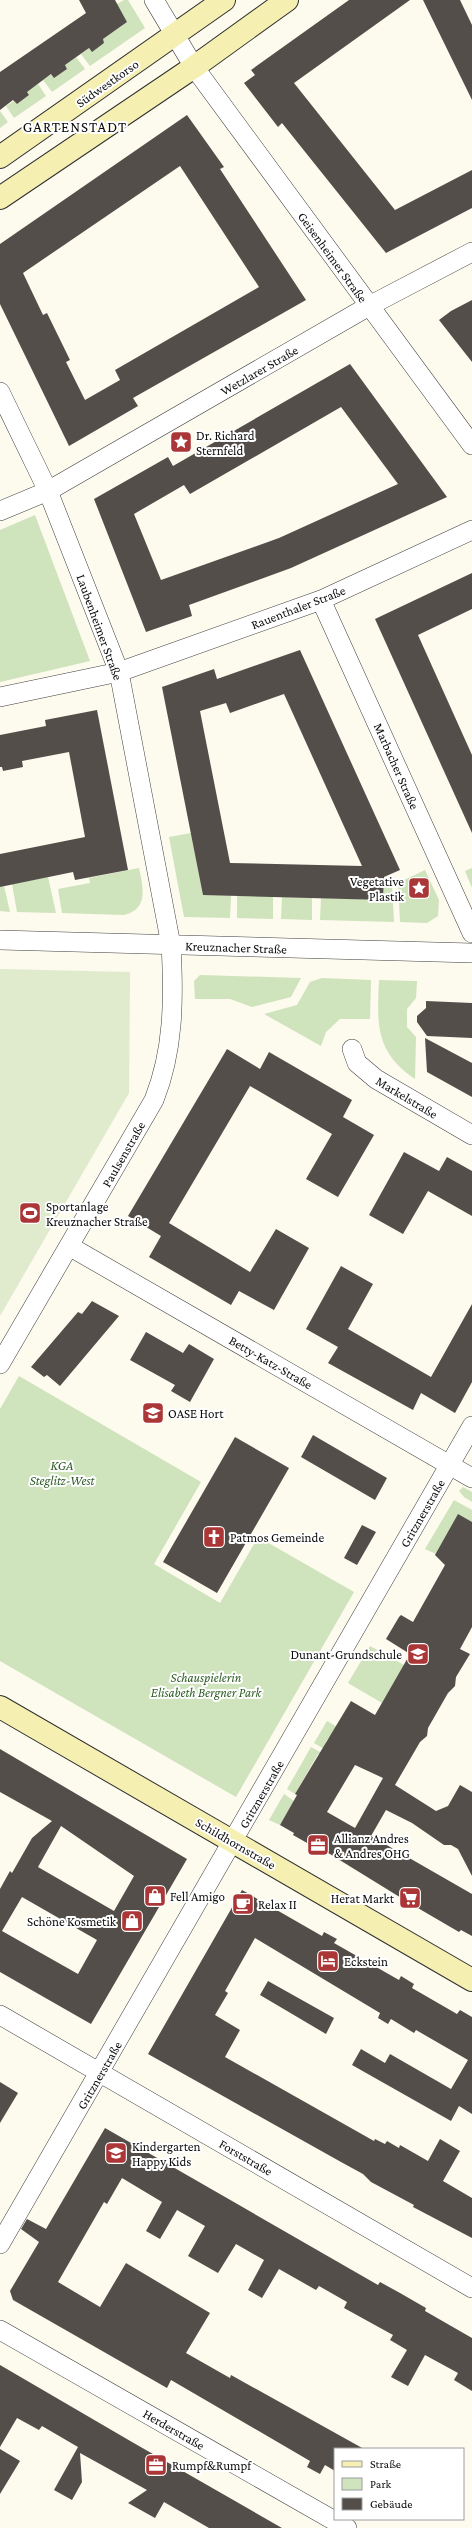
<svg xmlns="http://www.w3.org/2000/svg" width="472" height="2528" viewBox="0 0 472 2528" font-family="'Crimson Pro',serif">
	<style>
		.green { fill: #cfe3bc }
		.pitch { fill: #dfebcc }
		.building { fill: #544e4a; fill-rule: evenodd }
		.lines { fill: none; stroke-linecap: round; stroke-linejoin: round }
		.street-casing { stroke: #3f3f3f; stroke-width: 20 }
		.secondary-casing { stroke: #2e2e2e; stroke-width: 24 }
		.street { stroke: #fff; stroke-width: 19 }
		.secondary { stroke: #f5f0b1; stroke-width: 22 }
		.labels { text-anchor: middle; stroke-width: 4; stroke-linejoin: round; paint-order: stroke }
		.street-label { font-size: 13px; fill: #0c0c0c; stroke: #fff }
		.poi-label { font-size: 13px; fill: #0c0c0c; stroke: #fff; text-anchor: start }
		.park-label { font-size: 13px; font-style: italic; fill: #2e5c25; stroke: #fff }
		.quarter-label { font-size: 15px; letter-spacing: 1px; fill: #0c0c0c; stroke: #fff }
	</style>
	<rect width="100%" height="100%" fill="#fdfaee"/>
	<path class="green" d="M124,0H128L145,28L90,66L81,54L89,48L92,51L104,43L103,39L127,22L117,4Z
		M76,57L85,69L52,92L43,80L52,74L54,77L67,69L65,65Z
		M38,84L46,96L14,118L6,106L14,101L17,104L29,95L27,91Z
		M0,111L8,122L0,128Z
		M35,515L90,661L0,682V530Z
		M191,833L231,896L230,918L184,917L169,837Z
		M139,868C143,887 149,909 124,915L62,913L58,889L90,883L89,878Z
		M472,868V888L465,871Z
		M425,870L439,900L438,916L427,923L400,922L398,883Z
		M48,877L56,913L17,912L12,884Z
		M384,884H392L394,922L320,920L321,898L383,900Z
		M4,886L10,912L0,911V887Z
		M237,896H273V919L237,918Z
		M282,897L312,898V920L281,919Z
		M200,975L301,978L291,997L252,1007L230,999H195L194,981Z
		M322,978L371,980L370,1019H340L326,1032L321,1046L264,1014L297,1005L310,982Z
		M379,980L417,981L416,998L407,1009V1027L416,1037L415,1079C375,1052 377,1024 379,980Z
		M19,1376L201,1482L154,1564L220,1603L258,1537L354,1592L236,1797L0,1661V1409Z
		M463,1487L472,1492V1502L464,1497L459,1491Z
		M454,1500L472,1510V1522L436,1554L425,1549Z
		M370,1646L404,1665L382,1703L348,1683Z
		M327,1721L337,1727L326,1741L324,1749L314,1743Z
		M311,1747L322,1753L318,1754L295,1794L287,1789Z
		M284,1794L294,1801L280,1825L269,1820Z"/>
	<path class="pitch" d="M0,969L130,972L129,1093L0,1316Z"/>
	<path class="building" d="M79,0H115L127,22L103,39L104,43L92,52L89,48L65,65L67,69L54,78L51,74L27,92L29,95L17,104L13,100L0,110V72L86,13Z
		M349,0H410L294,83L395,210L472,170V208L386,253L282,123L278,127L244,83L255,75L251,70Z
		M423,0H460L472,25V100Z
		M187,115L224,167L220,169L306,300L133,398L138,406L69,446L0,304V244ZM180,166L259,287L115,370L120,380L85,400L66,362L70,360L47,313L43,315L23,273Z
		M472,300V362L439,320L451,311Z
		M350,364L447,497L291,568L189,605L192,616L146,632L94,499L168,457L173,466ZM341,407L398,484L279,538L161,580L134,514L184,485L190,494Z
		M472,573V609L418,635L472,755V833L375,619Z
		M300,650L400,870L384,877L383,900L203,895L162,687L214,669L217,679ZM284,694L362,866L230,863L200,711L226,703L230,713Z
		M97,710L128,870L75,880L73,872L0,887V854L85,837L69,752L22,761L23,767L3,771L2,767H0V735L46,726L45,720Z
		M426,1001L472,1003V1038L427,1036L417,1022V1016L426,1008Z
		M425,1038L472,1063V1097L427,1072Z
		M227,1049L260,1069L269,1052L352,1100L343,1117L374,1135L338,1197L306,1179L332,1134L250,1086L169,1223L250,1272L276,1229L309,1248L274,1310L239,1291L231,1305L149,1257L161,1236L128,1216Z
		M404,1152L439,1171L447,1157L472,1171V1216L428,1191L403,1234L369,1215Z
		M341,1266L373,1284L348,1329L431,1377L472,1304V1382L455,1413L421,1393L413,1410L328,1363L338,1347L306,1329Z
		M92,1301L119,1316L60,1386L47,1375L44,1377L31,1367L78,1312L82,1314Z
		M146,1332L183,1353L189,1344L214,1359L190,1402L171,1391L175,1385L130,1360Z
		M313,1435L387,1478L375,1500L301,1457Z
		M235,1437L289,1468L217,1593L163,1562Z
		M458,1514L472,1522V1627L460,1649L470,1654L456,1677L455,1686L448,1693L428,1728L427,1736L420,1742L395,1785L436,1811L448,1806L460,1785L472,1792V1876L458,1849L451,1845H444L412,1823L386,1810L371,1836L472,1894V1936L461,1930L459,1932L411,1904L325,1851L323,1852L293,1835L294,1833L280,1825L297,1795L295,1794L351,1701L375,1715L410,1654L386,1639L399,1617L401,1615L413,1622L445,1565L435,1555ZM355,1765L383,1778L355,1828L327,1812Z
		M362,1525L376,1532L357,1565L344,1558Z
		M0,1749L187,1859L91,2024L0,1972V1889L10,1871L12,1873L32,1838L52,1821L0,1792ZM61,1826L134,1876L114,1911L38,1867ZM22,1897L97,1940L78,1974L2,1931Z
		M242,1890L322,1936L324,1932L337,1939L334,1943L399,1980L401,1976L414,1984L412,1988L457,2014L460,2010L472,2017V2114L459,2106L451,2121L352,2065L361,2049L385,2063L390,2054L451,2089L468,2060L416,2030L414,2033L391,2019L388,2024L378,2018L380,2013L255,1938L225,1991L228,1993L215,2015L240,2030L225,2057L374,2141L375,2139L385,2144L387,2141L399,2148L400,2145L428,2161L440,2139L460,2151L443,2181L472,2198V2238L413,2207L414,2205L371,2182L363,2174L341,2162L148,2054Z
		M268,1981L334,2018L326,2034L260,1995Z
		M0,2082L18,2093L0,2123Z
		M105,2128L378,2285L380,2282L400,2293L426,2308L425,2311L472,2338V2391L454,2380L458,2373L425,2355L408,2386L391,2377L407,2350L390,2340L393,2335L344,2308L347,2302L319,2286L316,2290L279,2269L262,2298L248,2290L264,2260L236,2244L218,2273L188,2256L205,2226L177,2210L160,2239L146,2231L162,2202L122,2178L107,2204L104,2202L58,2282L100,2307L126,2263L210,2313L186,2353L230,2378L231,2375L364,2449H335V2471L325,2465L320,2474L307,2467L310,2461L171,2380L167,2388L13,2300L10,2291L39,2242L21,2229L27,2219L46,2229Z
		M0,2365L132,2442L282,2528H209L164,2502L155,2518L128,2503L147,2490L80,2453L82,2482L72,2500L54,2490L78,2447L42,2426L39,2430L17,2418L0,2447Z
		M0,2449L20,2461L0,2494Z"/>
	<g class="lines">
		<g class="street-casing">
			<path id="street" d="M154,0L194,67L472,445
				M0,392L48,491L119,672L171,945C174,998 174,1050 154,1100L0,1364
				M0,511L48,491L369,306L472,252
				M321,600L472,933
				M0,697L119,672L321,600L472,530
				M0,940L472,953
				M352,1049L357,1063L376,1079L472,1135
				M69,1246L472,1478
				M0,2015L472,2288
				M0,2244L472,1426
				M0,2330L347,2528"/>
		</g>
		<g class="secondary-casing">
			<path id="secondary" d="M0,157L224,0
				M0,198L194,67L287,0
				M0,1707L472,1980"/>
		</g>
		<use href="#street" class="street"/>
		<use href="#secondary" class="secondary"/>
	</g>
	<defs>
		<g id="sight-square" transform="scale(1.15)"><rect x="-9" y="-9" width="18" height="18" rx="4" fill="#ab3637" stroke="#fff"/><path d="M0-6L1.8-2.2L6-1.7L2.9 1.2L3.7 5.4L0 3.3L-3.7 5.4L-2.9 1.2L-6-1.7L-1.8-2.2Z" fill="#fff"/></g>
		<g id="stadium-square" transform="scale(1.15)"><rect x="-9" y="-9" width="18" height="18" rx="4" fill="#ab3637" stroke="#fff"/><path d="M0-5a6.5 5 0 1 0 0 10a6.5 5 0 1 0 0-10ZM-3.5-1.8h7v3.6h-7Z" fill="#fff"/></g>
		<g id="school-square" transform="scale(1.15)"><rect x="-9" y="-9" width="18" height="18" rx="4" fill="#ab3637" stroke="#fff"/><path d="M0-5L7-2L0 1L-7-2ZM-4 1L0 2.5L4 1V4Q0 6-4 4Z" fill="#fff"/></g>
		<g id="church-square" transform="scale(1.15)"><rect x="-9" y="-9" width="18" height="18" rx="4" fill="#ab3637" stroke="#fff"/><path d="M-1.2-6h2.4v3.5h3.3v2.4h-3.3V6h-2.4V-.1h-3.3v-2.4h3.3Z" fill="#fff"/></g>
		<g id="office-square" transform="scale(1.15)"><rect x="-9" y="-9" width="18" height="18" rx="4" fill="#ab3637" stroke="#fff"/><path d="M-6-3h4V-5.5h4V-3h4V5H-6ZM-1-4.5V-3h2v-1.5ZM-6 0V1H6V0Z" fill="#fff"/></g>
		<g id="shop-square" transform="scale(1.15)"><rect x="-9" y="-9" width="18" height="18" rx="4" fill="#ab3637" stroke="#fff"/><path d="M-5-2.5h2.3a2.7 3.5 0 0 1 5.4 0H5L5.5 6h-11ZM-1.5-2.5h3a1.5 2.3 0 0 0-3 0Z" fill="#fff"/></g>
		<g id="supermarket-square" transform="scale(1.15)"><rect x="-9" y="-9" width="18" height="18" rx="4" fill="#ab3637" stroke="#fff"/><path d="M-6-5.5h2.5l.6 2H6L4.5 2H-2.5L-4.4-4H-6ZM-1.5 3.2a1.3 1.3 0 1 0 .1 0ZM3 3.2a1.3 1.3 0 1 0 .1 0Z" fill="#fff"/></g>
		<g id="cafe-square" transform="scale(1.15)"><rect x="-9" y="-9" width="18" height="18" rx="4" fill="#ab3637" stroke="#fff"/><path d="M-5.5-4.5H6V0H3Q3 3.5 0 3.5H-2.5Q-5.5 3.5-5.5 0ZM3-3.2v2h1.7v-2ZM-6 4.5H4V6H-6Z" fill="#fff"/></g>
		<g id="hotel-square" transform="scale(1.15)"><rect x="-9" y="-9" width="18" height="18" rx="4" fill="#ab3637" stroke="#fff"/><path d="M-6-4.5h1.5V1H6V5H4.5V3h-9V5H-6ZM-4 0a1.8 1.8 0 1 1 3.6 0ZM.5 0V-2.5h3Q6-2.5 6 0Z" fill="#fff"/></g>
	</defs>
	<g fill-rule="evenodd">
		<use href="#sight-square" x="181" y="442"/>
		<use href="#sight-square" x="419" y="888"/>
		<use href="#stadium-square" x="30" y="1213"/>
		<use href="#school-square" x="153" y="1413"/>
		<use href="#church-square" x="214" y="1537"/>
		<use href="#school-square" x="418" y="1654"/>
		<use href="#office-square" x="318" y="1845"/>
		<use href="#shop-square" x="155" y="1896"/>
		<use href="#supermarket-square" x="410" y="1898"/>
		<use href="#cafe-square" x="243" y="1904"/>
		<use href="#shop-square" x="132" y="1921"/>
		<use href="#hotel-square" x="328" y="1961"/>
		<use href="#school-square" x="116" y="2153"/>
		<use href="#office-square" x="156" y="2465"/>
	</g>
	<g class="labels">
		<g class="street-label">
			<text transform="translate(107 83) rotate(-35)" y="5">Südwestkorso</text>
			<text transform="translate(333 257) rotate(54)" y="5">Geisenheimer Straße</text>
			<text transform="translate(259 370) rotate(-30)" y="5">Wetzlarer Straße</text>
			<text transform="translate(298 607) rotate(-21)" y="5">Rauenthaler Straße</text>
			<text transform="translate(100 627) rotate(70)" y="5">Laubenheimer Straße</text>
			<text transform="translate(397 766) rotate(66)" y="5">Marbacher Straße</text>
			<text transform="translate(236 947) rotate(2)" y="5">Kreuznacher Straße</text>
			<text transform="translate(407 1097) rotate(31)" y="5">Markelstraße</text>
			<text transform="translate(123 1154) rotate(-60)" y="5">Paulsenstraße</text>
			<text transform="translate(271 1362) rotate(30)" y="5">Betty-Katz-Straße</text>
			<text transform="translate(422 1513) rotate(-60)" y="5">Gritznerstraße</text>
			<text transform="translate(261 1794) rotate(-60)" y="5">Gritznerstraße</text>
			<text transform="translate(236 1843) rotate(30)" y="5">Schildhornstraße</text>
			<text transform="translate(99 2075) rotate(-60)" y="5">Gritznerstraße</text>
			<text transform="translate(246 2157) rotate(30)" y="5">Forststraße</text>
			<text transform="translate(174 2429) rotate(30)" y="5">Herderstraße</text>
		</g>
		<g class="poi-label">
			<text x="196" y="440">Dr. Richard<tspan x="196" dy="15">Sternfeld</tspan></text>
			<text x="404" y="886" text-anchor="end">Vegetative<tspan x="404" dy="15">Plastik</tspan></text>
			<text x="46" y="1211">Sportanlage<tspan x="46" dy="15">Kreuznacher Straße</tspan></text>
			<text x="168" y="1418">OASE Hort</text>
			<text x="230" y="1542">Patmos Gemeinde</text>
			<text x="402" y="1659" text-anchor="end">Dunant-Grundschule</text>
			<text x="334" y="1843">Allianz Andres<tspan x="334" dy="15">&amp; Andres OHG</tspan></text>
			<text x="170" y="1901">Fell Amigo</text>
			<text x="394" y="1903" text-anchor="end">Herat Markt</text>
			<text x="258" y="1909">Relax II</text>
			<text x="116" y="1926" text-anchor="end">Schöne Kosmetik</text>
			<text x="344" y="1966">Eckstein</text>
			<text x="132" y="2151">Kindergarten<tspan x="132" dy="15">Happy Kids</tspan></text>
			<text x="172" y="2470">Rumpf&amp;Rumpf</text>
		</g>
		<g class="park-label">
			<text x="62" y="1470">KGA<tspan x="62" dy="15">Steglitz-West</tspan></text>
			<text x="206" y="1682">Schauspielerin<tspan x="206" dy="15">Elisabeth Bergner Park</tspan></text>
		</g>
		<g class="quarter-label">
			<text x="75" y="132">GARTENSTADT</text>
		</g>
	</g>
	<rect x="334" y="2448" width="130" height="72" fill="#ffffff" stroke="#9e9e9e"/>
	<rect x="342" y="2461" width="20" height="6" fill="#f5f0b1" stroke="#9e9e9e"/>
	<text x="370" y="2468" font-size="12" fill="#0c0c0c">Straße</text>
	<rect x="342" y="2478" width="20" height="12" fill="#cfe3bc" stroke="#9e9e9e"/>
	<text x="370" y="2488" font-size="12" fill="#0c0c0c">Park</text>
	<rect x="342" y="2498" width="20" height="12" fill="#544e4a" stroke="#9e9e9e"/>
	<text x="370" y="2508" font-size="12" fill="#0c0c0c">Gebäude</text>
</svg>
